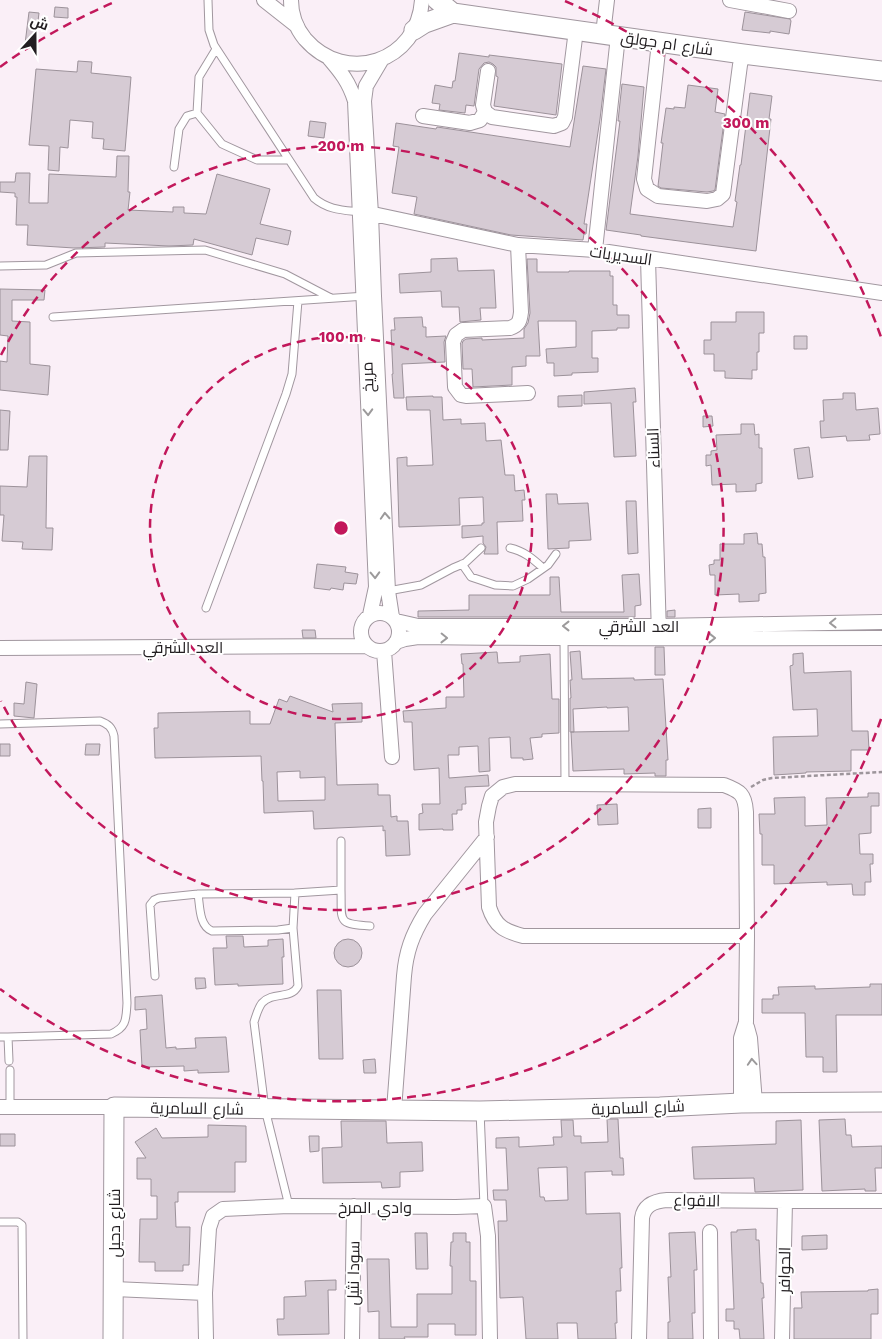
<svg xmlns="http://www.w3.org/2000/svg" width="882" height="1339" viewBox="0 0 882 1339" font-family="'Work Sans',Cairo,sans-serif">
	<style>
		.building { fill: #d6cbd4; stroke: #9c929a; fill-rule: evenodd }
		.lines { fill: none; stroke-linecap: round; stroke-linejoin: round }
		.lane-casing { stroke: #a1979f; stroke-width: 9 }
		.street-casing { stroke: #a1979f; stroke-width: 16 }
		.secondary-casing { stroke: #a1979f; stroke-width: 21 }
		.path { stroke: #9d959b; stroke-width: 2.5; stroke-dasharray: 4 2.5; stroke-linecap: butt }
		.lane { stroke: #fff; stroke-width: 7 }
		.street { stroke: #fff; stroke-width: 14 }
		.secondary { stroke: #fff; stroke-width: 19 }
		.oneway { stroke: #9c9a9b }
		.ring { fill: none; stroke: #c2185b; stroke-width: 2.5; stroke-dasharray: 9 6 }
		.labels { text-anchor: middle; stroke-width: 4; stroke-linejoin: round; paint-order: stroke }
		.street-label { font-size: 16px; fill: #221e21; stroke: #fff }
		.centre { fill: #c2185b; stroke: #fff; stroke-width: 2.5 }
		.ring-label { font-size: 15px; text-anchor: middle; font-weight: bold; fill: #c2185b; stroke: #fff; stroke-width: 4; stroke-linejoin: round; paint-order: stroke }
	</style>
	<rect width="100%" height="100%" fill="#faeff7"/>
	<path class="building" d="M55,7L68,8V18L54,17Z
		M29,12L39,13L35,45L25,44Z
		M745,12L790,19L791,21L789,34L770,31V33L742,30Z
		M459,53L489,57V55L562,64L556,115L494,106L498,77L496,76V67L493,64L489,62L484,63L479,69L474,106L466,105L465,113L439,110L440,104L432,103L435,85L452,88L453,81H455Z
		M78,61L92,62L91,73L131,77L125,151L103,149L104,139L92,138L93,122L70,120L68,148L60,147L59,171L48,170L49,146L29,145L36,69L77,72Z
		M583,66L606,69L600,119L584,224H587L586,234H584L583,240L511,235L414,214L417,197L392,193L399,147L393,146L396,123L436,129L437,127L570,147Z
		M622,84L644,87L638,156L630,214L733,227L737,202L735,201L740,165H741L750,93L772,96L769,119H771L756,251L641,236V235L606,230L620,121H618Z
		M688,85L718,89L715,112L725,114L715,190L713,191L707,192L661,188L658,186L663,143H661L666,108L674,109V107L685,108Z
		M310,121L326,123L324,138L308,136Z
		M117,156H129L128,192H130L128,210L173,212V207H184V213L206,214L217,174L270,189L260,224L291,231L288,245L256,238L252,255L194,239L193,245L169,246L105,243V247L74,248L27,245L28,225H16L17,197H15V193L0,192V182H15L16,173H30L29,203H48L49,174L116,177Z
		M457,258L458,271L494,270L496,308H480L481,320L460,322L459,307H442L441,291L400,293L399,274L431,272V259Z
		M527,259H537V272H569V271H610V276H613V305H617V315H629V328H617V330L592,331V358H598V372L572,373V375L554,376V363H547L546,349L576,347V321H538L540,356H526V366L512,367V385L473,387L472,369H463L462,344L463,341L466,339L482,338V340L524,338V329L528,323L530,313Z
		M0,289L45,290L44,300H12V321L30,322V364L50,366L48,395L0,390V361L7,362L8,336L0,335Z
		M736,312H764V333H759V352H757V370H752V379L725,378V371H714V354H704V340H711V322H736Z
		M422,317L423,327H426V337L446,336L444,342L445,362L402,364L404,398H394L392,374H393L391,330H395L394,318Z
		M794,336H807V349H794Z
		M635,388L636,402H633L636,456L614,457L611,403L584,404V392Z
		M843,393H855L856,410L878,408L880,434L869,435L870,440L847,441L846,436L821,438L820,421H824L823,400L843,399Z
		M582,395V406L558,407V396Z
		M433,396V397H442L443,420L461,419V424L485,423L486,441L501,440L505,475H514L515,491L524,490L525,500H522L523,521L497,522L498,554H484L486,547L483,543V536L462,538V526L482,525V523H484L483,497L459,498L460,525L399,527L397,458L407,457V466L433,465L430,410H407L406,397Z
		M0,410L10,411L8,450H0Z
		M703,416H712L713,426L703,427Z
		M741,424H754L755,435L759,434V448H762V483L756,484V491L736,492V484L712,485L711,465L706,466V455H711V451L717,450L716,435L741,434Z
		M809,447L813,477L798,479L794,449Z
		M29,456H47L46,528H53L52,550L22,549L23,542L2,541L4,515H0V486L27,487Z
		M546,494H557L558,504L588,503L591,540L569,541V548L548,549Z
		M626,501H636L638,553L628,554Z
		M757,533L758,544H762L763,557H765L766,593L759,594V601L739,602V594L715,595V575H710L709,565L714,564V560H720V544H744V534Z
		M317,564L346,567L345,572L358,574L356,584L344,583L343,590L331,588L330,590L314,588Z
		M639,574L641,605L635,606V617H418V611L469,610V595H550V577H559L561,612H624L622,575Z
		M675,610V617H667V611Z
		M302,630H315L316,638H303Z
		M655,647H664L665,675H655Z
		M580,651L582,679L634,678V680L663,679L668,760H666V776H655V773L624,774V769L573,771L571,732L629,731L628,707L607,708V707L573,709L574,732H570V698H571L570,680H572L570,652Z
		M497,652L498,663L520,662V656L550,654L552,699H559V733L542,734V737L530,738L533,759L523,760V758H511L510,737L489,738L490,771L479,772L478,746L459,747V755H448L449,778L488,775L489,786L465,787L466,804H462V810H457V814H452L453,830H443V829L419,830V814L423,813L422,804H440L439,768L414,770L412,722H404L403,711L446,708V697H464L463,664H462L461,654Z
		M803,653L804,673L851,671L852,731H868L869,750H851V771L806,772V773L774,775L773,737L818,736L817,709L793,710L790,666L793,665V654Z
		M26,682L37,684L34,718L14,716V703L24,704Z
		M290,696L333,712L332,704L362,703V722L335,723L337,785L378,784V795H390L391,817L397,816V821H408L410,855L386,856L385,830L383,831V826L314,829L313,811L264,813L263,781H262L261,756L155,758L154,728H158V713L250,711V724H270L279,699L287,702ZM300,771V778L325,777V800L278,801L277,772Z
		M0,744H10V756H0Z
		M86,744H100L99,755H85Z
		M868,793H879V806H871V833L859,834L860,854H873V864H870L871,882H865V895H853L852,884L827,885V882L774,884V865H762V834H760L759,814H775L774,798L805,797V826L827,825L826,798L868,797Z
		M617,804L618,824L598,825L597,805Z
		M711,808V828H698V809Z
		M226,936H243L244,947L268,946V940L283,939L284,957H282L283,984L238,986V984L215,985L213,948H227Z
		M334 953a14 14 0 1 1 28 0a14 14 0 1 1-28 0Z
		M195,978H205L206,988L196,989Z
		M870,984H882V1015H836L837,1072H823V1057H806L805,1013H762V999H773V995H779L778,987L815,986V989L870,987Z
		M317,990H341L343,1059H319Z
		M162,995L166,1048L176,1047V1049L196,1048L195,1038L226,1037L229,1072L198,1073V1070L184,1071V1066L142,1067L140,1030L147,1029L146,1009L135,1010V997Z
		M375,1059L376,1073H364L363,1060Z
		M607,1119H618L620,1158H623L624,1175H612V1171L585,1172L586,1214L620,1213L622,1268H620L621,1291H616L617,1323H615L616,1339H578L577,1323H557L558,1339H526L523,1297L500,1298L498,1221H507L506,1200H494L493,1190H508L506,1148H496V1138L519,1137V1147L554,1145L553,1137H562L561,1120H573L574,1136H581V1143L608,1142ZM567,1167L568,1200L545,1201L544,1197H540L538,1168Z
		M845,1119L846,1135H851L852,1147L882,1146V1168H875L876,1191H865V1189L822,1191L819,1120Z
		M801,1120L803,1190L755,1192L754,1178L694,1179L692,1147L776,1144V1121Z
		M341,1121H386L387,1143L422,1142L423,1171L400,1172V1187L382,1188L381,1182L323,1183L322,1148L342,1147Z
		M208,1125L246,1126V1162H235V1192H178V1202H175L176,1227H190L189,1265H183V1271H155V1262H139L140,1219H157V1196H151V1179H137V1158H146L135,1142L156,1128L162,1138L208,1137Z
		M0,1134H15V1146H0Z
		M309,1136H319V1151L310,1152Z
		M756,1229V1240H759L761,1283H763L764,1298H762L764,1339H740L739,1329H734V1321H726V1309H734L731,1232H737V1230Z
		M695,1232L697,1270H694L695,1313H692L693,1339H668V1322H670L668,1277H671L669,1233Z
		M415,1233H427L428,1269H416Z
		M453,1233H466V1242H470V1281H476V1335H455V1324H428V1337H404L405,1339H379V1311L368,1312L367,1259H389L391,1327H417V1294H452V1266H450L451,1242H453Z
		M827,1235V1249L802,1250V1236Z
		M336,1280V1290H328L329,1334L278,1335L277,1319H284V1297L306,1296L305,1281Z
		M878,1289V1314H871V1339H794V1308H802L801,1292L868,1291V1290Z"/>
	<g class="lines">
		<g class="lane-casing">
			<path id="lane" d="M208,0L209,30L214,45L314,198C328,210 343,210 360,212
				M216,49L199,77L197,113L222,144L257,160H289
				M174,167L179,129L187,116L197,113
				M0,266L46,265L76,253L205,250L285,274L331,298
				M53,317L366,296
				M510,548C524,551 533,559 543,568
				M462,564L471,577L495,585L513,586L528,579L548,565L556,554
				M388,591L421,585L453,568L465,563L481,548
				M206,608L286,394L292,374L298,301
				M564,639L565,784
				M0,724L100,721C108,724 112,727 114,736L127,1003C126,1019 127,1027 111,1034L8,1037L9,1061
				M341,890V841
				M295,893L341,890C342,921 336,924 370,926
				M198,894C200,906 199,926 212,931L278,930L293,928
				M155,976L150,905L154,900L159,898L198,894L295,893L293,928L298,986C291,1000 273,991 262,1003C258,1008 256,1016 254,1022L265,1109L289,1206
				M0,1037H8
				M10,1107V1070
				M480,1111L484,1206
				M0,1222H18L22,1225L23,1339"/>
		</g>
		<g class="street-casing">
			<path id="street" d="M264,0L297,26
				M291,0C291,14 296,28 305,39C346,86 418,62 422,0
				M730,0L789,11
				M603,34L607,0
				M659,42L644,179L647,189L658,196L707,201L717,199L723,194L740,65L743,54
				M328,57C341,72 349,82 355,101L376,587L370,615
				M382,59L366,86L364,101L371,214L374,296L388,591L392,617
				M488,71L483,105L485,112L492,117L554,126L562,123L565,117L576,30
				M423,116L470,123L480,120L485,112
				M364,212L518,245L595,250L882,293
				M518,245L521,312C520,321 519,325 510,328L463,330L456,335L453,342L455,387L461,395L466,396L528,393
				M595,250L618,36
				M648,259L659,635
				M361 632a19 19 0 1 1 38 0a19 19 0 1 1-38 0Z
				M396,621L418,626H658L882,622
				M396,642L405,639L418,637C573,639 727,638 882,638
				M0,648L366,646
				M384,651L392,757
				M747,1027L750,1038L755,1103
				M741,1103V1038L746,1022L747,936L746,812C745,794 740,791 724,785L565,784H515L503,787L492,796L489,806L486,822L489,907C495,926 504,931 523,936H747
				M0,1107H114
				M394,1110L404,976C406,952 412,935 425,914L487,837
				M710,1232L711,1339
				M114,1289L205,1293
				M206,1339L205,1293L209,1228L213,1216L223,1209L289,1206L456,1207L484,1206L488,1236L490,1339
				M352,1339L354,1206
				M639,1339L642,1218C644,1205 654,1201 667,1200L785,1201H882
				M782,1339L785,1201"/>
		</g>
		<g class="secondary-casing">
			<path id="secondary" d="M437,0L453,13
				M414,30L425,23L453,13L743,54L882,71
				M113,1339L114,1107L480,1111L660,1107L741,1103L882,1102"/>
		</g>
		<path class="path" d="M751,787L763,780L772,778L882,772"/>
		<use href="#lane" class="lane"/>
		<use href="#street" class="street"/>
		<use href="#secondary" class="secondary"/>
	</g>
	<defs><path id="oneway-chevron" d="M-2-3.5L2.5 0L-2 3.5" fill="none" stroke-width="1.6" stroke-linecap="round" stroke-linejoin="round" transform="scale(1.25)"/></defs>
	<g class="oneway">
		<use href="#oneway-chevron" transform="translate(368 412) rotate(88)"/>
		<use href="#oneway-chevron" transform="translate(385 516) rotate(-93)"/>
		<use href="#oneway-chevron" transform="translate(375 575) rotate(88)"/>
		<use href="#oneway-chevron" transform="translate(833 623) rotate(179)"/>
		<use href="#oneway-chevron" transform="translate(566 626) rotate(180)"/>
		<use href="#oneway-chevron" transform="translate(444 638) rotate(1)"/>
		<use href="#oneway-chevron" transform="translate(712 638)"/>
		<use href="#oneway-chevron" transform="translate(752 1062) rotate(-94)"/>
	</g>
	<g class="ring">
		<circle cx="341" cy="528" r="191"/>
		<path d="M1 355A382 382 0 1 1 1 701"/>
		<path d="M881 719A573 573 0 0 1 0 989M0 67A573 573 0 0 1 117 1M565 1A573 573 0 0 1 881 337"/>
	</g>
	<g class="labels">
		<g class="street-label">
			<text transform="translate(667 43) rotate(8)" y="6">شارع ام جولق</text>
			<text transform="translate(621 255) rotate(8)" y="6">السديريات</text>
			<text transform="translate(367 377) rotate(-92)" y="6">مريخ</text>
			<text transform="translate(653 448) rotate(-92)" y="6">السناء</text>
			<text x="639" y="632">العد الشرقي</text>
			<text x="183" y="653">العد الشرقي</text>
			<text transform="translate(638 1107) rotate(-2)" y="6">شارع السامرية</text>
			<text transform="translate(197 1108) rotate(1)" y="6">شارع السامرية</text>
			<text transform="translate(697 1200) rotate(1)" y="6">الاقواع</text>
			<text x="375" y="1213">وادي المرخ</text>
			<text transform="translate(114 1223) rotate(-90)" y="6">شارع دحيل</text>
			<text transform="translate(784 1270) rotate(-89)" y="6">الحوافر</text>
			<text transform="translate(353 1273) rotate(-89)" y="6">سودا نثيل</text>
		</g>
	</g>
	<circle cx="341" cy="528" r="8" class="centre"/>
	<g class="ring-label">
		<text x="746" y="128">300 m</text>
		<text x="341" y="151">200 m</text>
		<text x="341" y="342">100 m</text>
	</g>
	<g transform="translate(35 35) rotate(21)" stroke="#ffffff" stroke-width="4" paint-order="stroke">
	<path d="M0-4L9 19L0 12L-9 19Z" fill="#221e21"/>
	<text y="-8" font-size="14" font-weight="bold" text-anchor="middle" fill="#221e21">ش</text>
	</g>
</svg>
